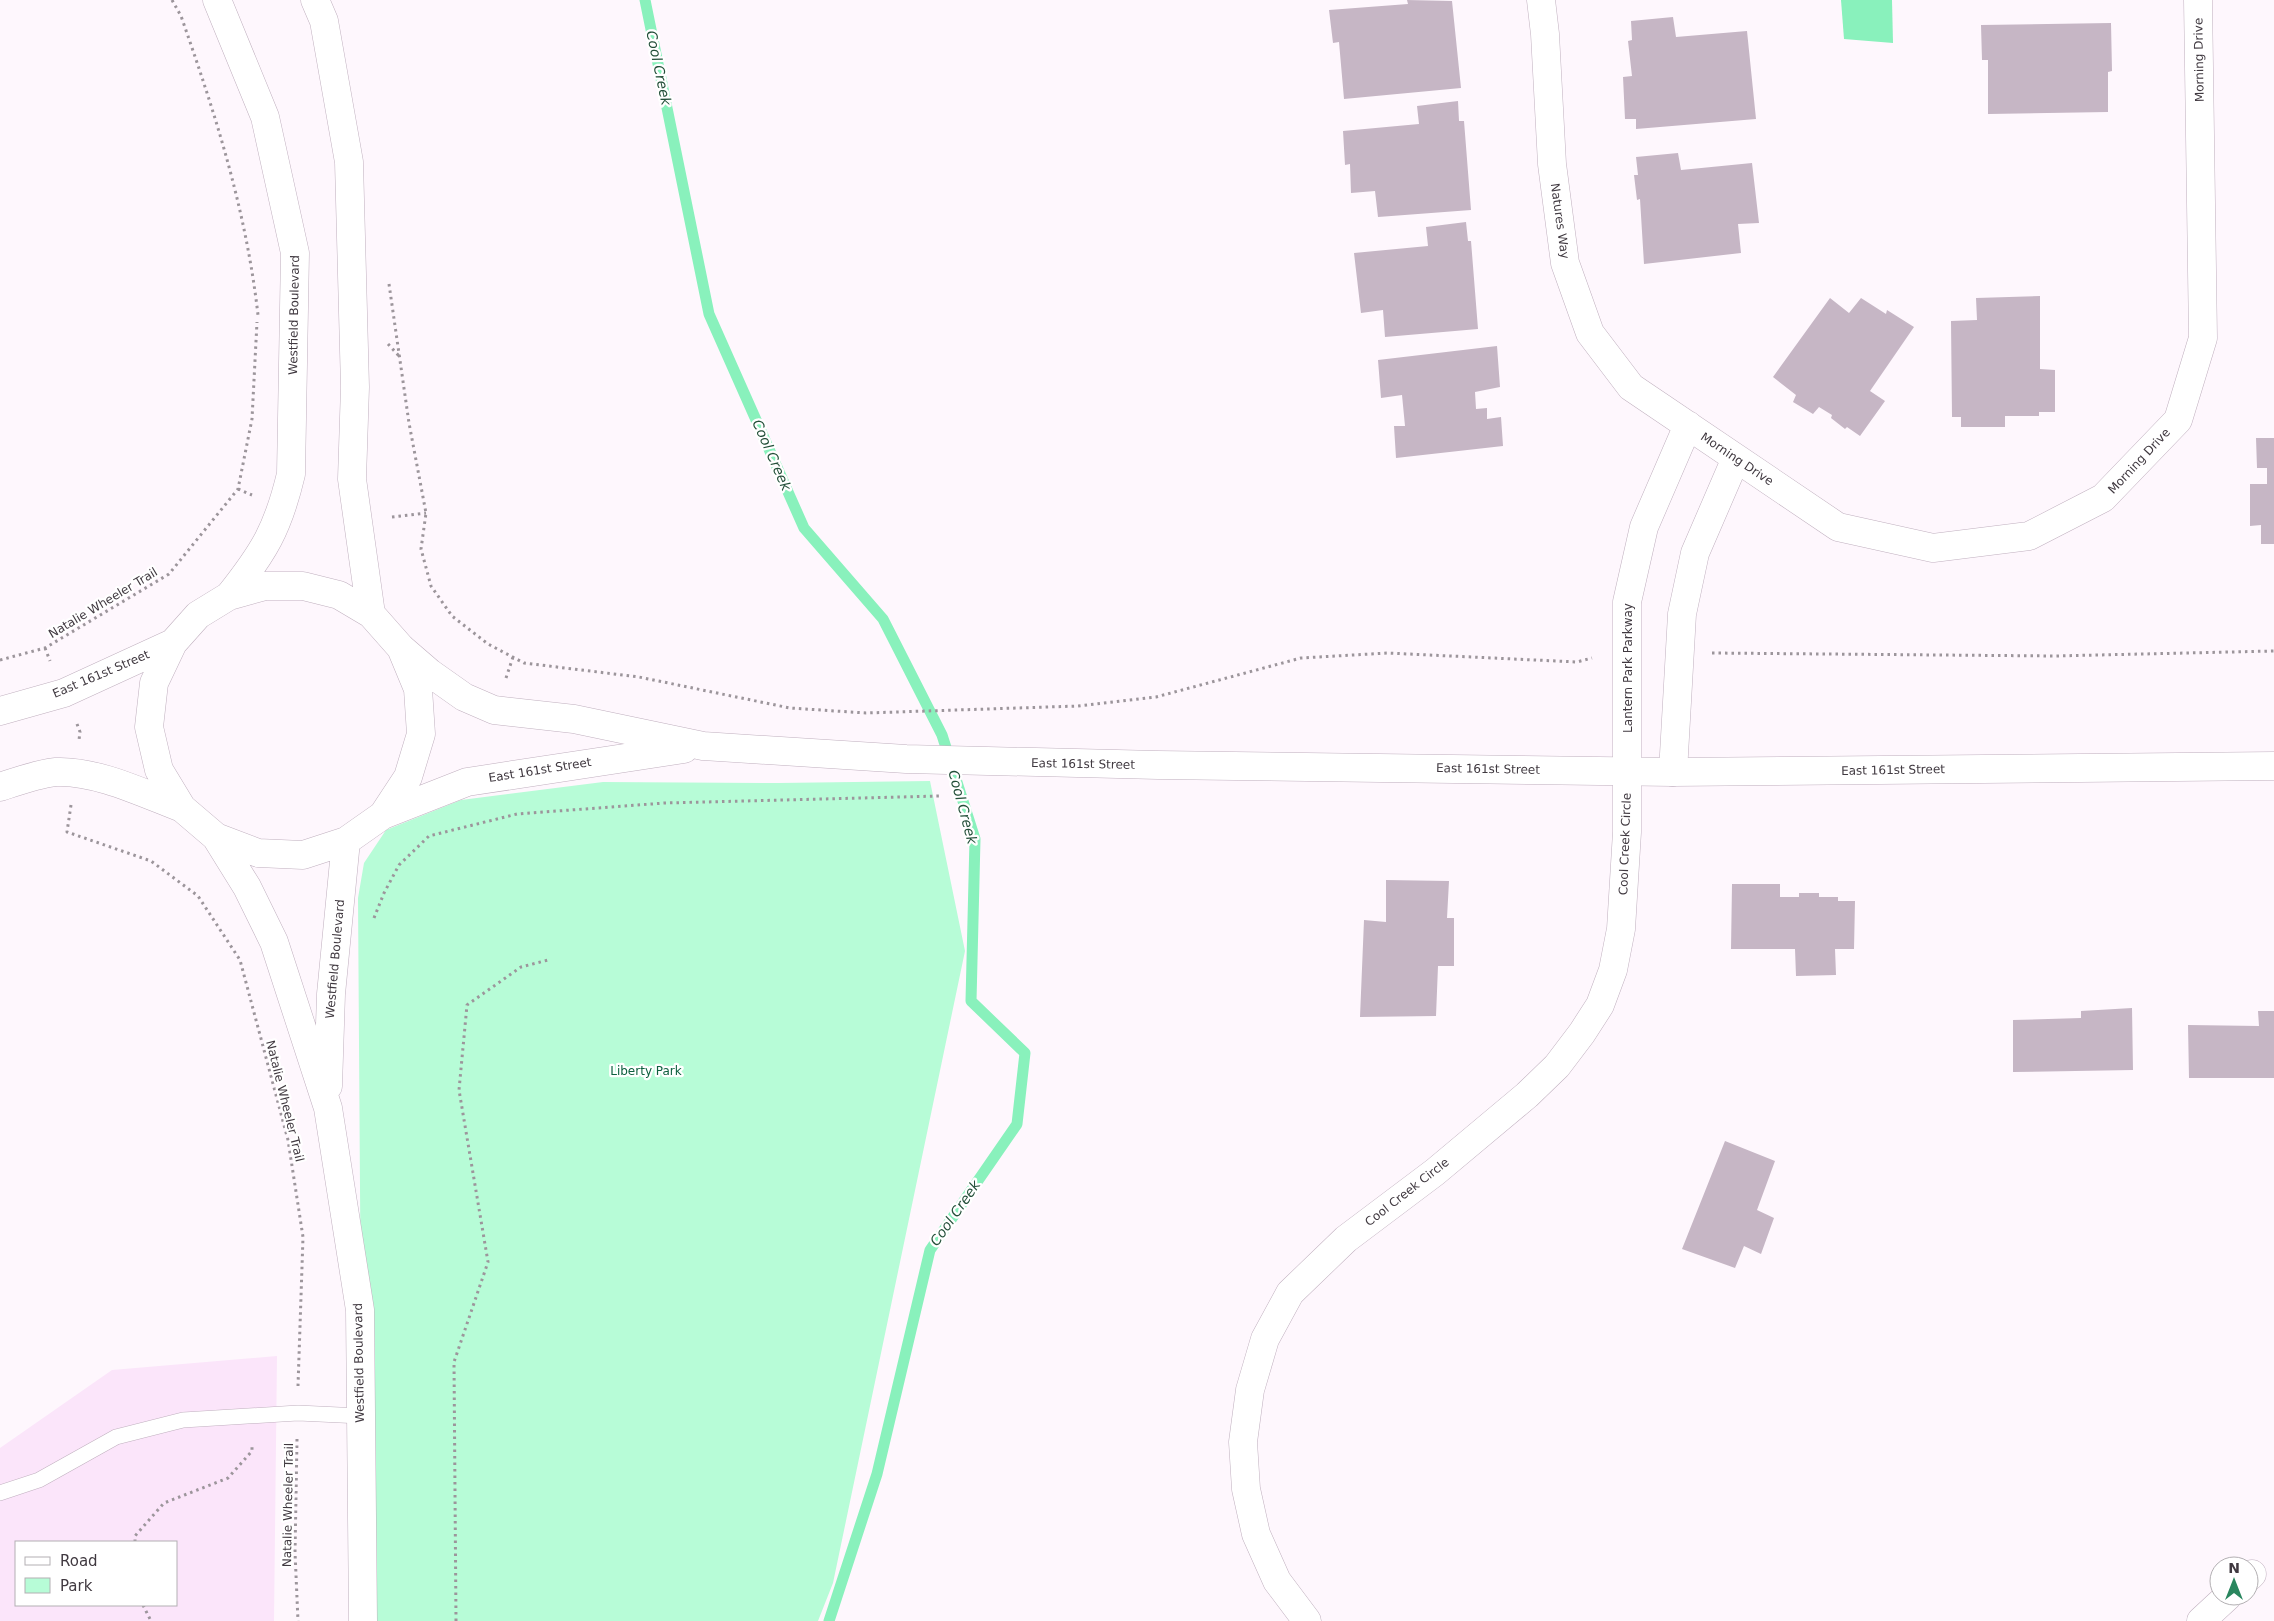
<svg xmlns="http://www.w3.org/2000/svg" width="2274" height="1621" viewBox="0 0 2274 1621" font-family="'DejaVu Sans',sans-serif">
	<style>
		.built { fill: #fbe5fa; fill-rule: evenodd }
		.green { fill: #b7fcd7 }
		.water { fill: #89f1bc }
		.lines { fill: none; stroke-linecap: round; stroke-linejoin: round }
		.stream { stroke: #89f1bc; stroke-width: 11 }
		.building { fill: #c6b6c5 }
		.service-casing { stroke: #c0b0bf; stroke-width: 16 }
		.minor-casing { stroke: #c0b0bf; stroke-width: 29 }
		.tertiary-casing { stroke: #c0b0bf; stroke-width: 29 }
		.path { stroke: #9c959b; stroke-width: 3; stroke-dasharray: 2.5 4; stroke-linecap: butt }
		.service { stroke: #fff; stroke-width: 15 }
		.minor { stroke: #fff; stroke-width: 28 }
		.tertiary { stroke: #fff; stroke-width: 28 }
		.labels { text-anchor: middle; stroke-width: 4.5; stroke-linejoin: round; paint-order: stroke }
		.street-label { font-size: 12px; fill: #403940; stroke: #fff }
		.park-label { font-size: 12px; fill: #0e603f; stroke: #fff }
		.water-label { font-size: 14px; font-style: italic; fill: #234f39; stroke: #fff }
	</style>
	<rect width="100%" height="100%" fill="#fef7fd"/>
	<path class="built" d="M277,1356L274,1621H0V1448L112,1370ZM16,1542H176V1605H16Z"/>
	<path class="green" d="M930,781L965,951L833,1583L818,1621H363L358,898L364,863L386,830L461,800L603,782L778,783Z"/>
	<path class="water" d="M1841,0H1892L1893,43L1844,39Z"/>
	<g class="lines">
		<path class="stream" d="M645,0L709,314L804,528L883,619L942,735L975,839L971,1001L1025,1053L1017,1124L930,1250L877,1474L829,1621"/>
	</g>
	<path class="building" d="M1407,0L1452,1L1461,88L1344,99L1339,42L1333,43L1329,10L1408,4Z
		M1673,17L1676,37L1747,31L1756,119L1636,129V119H1625L1623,77L1632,76L1628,41L1632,40L1631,21Z
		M2111,23L2112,71L2108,72V112L1988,114V60H1982L1981,25Z
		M1458,101L1459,121H1464L1471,210L1378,217L1375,191L1351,193L1350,164L1345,165L1343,131L1419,124L1417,106Z
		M1678,153L1681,170L1752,163L1759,223L1738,224L1741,253L1644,264L1640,199L1637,200L1634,175H1638L1636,157Z
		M1466,222L1468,241H1471L1478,329L1385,337L1383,310L1361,313L1354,253L1428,246L1426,227Z
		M2040,296V369L2055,370V412H2039V416H2005V427H1961V417H1952L1951,321L1977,320L1976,298Z
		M1830,298L1849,313L1861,298L1886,314L1887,310L1914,327L1870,391L1885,401L1860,436L1847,427L1845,429L1831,418L1832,415L1819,407L1813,414L1793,402L1796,395L1773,377Z
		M1497,346L1500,387L1475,392L1476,409L1487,408V419L1501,417L1503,446L1396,458L1394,426H1405L1402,395L1381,398L1378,360Z
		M2256,438H2274V544H2261V525L2250,526V484H2267V468H2257Z
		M1386,880L1449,881L1447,918H1454V966H1438L1436,1016L1360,1017L1364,920L1386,922Z
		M1732,884H1780V897H1799V893H1819V897H1838V901H1855L1854,949H1835L1836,975L1796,976L1795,949H1731Z
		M2132,1008L2133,1070L2013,1072V1020L2081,1018V1011Z
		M2258,1011H2274V1078H2189L2188,1025L2259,1026Z
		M1725,1141L1775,1161L1757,1210L1774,1218L1761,1254L1744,1246L1735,1268L1682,1249Z"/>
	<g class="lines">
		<g class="service-casing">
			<path id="service" d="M0,1493L39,1480L116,1437L183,1420L298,1413L361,1416"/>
		</g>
		<g class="minor-casing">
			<path id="minor" d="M1541,0L1545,34L1552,164L1565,263L1590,333L1631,387L1838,527L1933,548L2029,536L2103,498L2178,420L2203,338L2198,0
				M1673,772L1682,614L1695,553L1736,458
				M2249,1577L2252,1574
				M1307,1621L1277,1581L1256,1534L1246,1489L1243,1442L1250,1390L1265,1339L1290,1293L1346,1239L1435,1172L1527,1095L1557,1066L1582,1033L1600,1005L1613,970L1621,929L1627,832V602L1644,527L1688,425
				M2201,1621L2228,1596"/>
		</g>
		<g class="tertiary-casing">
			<path id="tertiary" d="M217,0L265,117L295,253L291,474C278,529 264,552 229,596
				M315,0L324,21L349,162L355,387L352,479L371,614
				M401,648L418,689L421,734L408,777L383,815L346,841L303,855L258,853L216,837L182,808L159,770L149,727L154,683L173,643L198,615L229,596L265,586H303L339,595L371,614L401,648L430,673L464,697L494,710L574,719L703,746L906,759L1158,765L1673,772L2274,766
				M0,711L64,693L173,643
				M0,787C18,781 37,774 56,772C96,770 145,794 182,808
				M383,815L467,782L684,749
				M216,837L247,887L274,942L328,1108L360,1310L363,1621
				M328,1086L331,994L346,841"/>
		</g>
		<path class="path" d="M172,0L181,16C216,116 246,210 258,315
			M389,284L409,423L426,513L421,549L431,586L452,616L488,644L524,663L639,677L790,708L866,713L1078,706L1156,697L1301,658L1387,653L1577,662L1592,658
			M388,344L399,356
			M238,489L252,495
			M392,517L426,513
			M45,648L50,661
			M1712,653L2054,656L2274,651
			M0,660L45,648L169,574L238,489L252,419L257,322
			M506,678L513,657
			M77,724L80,732L79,740
			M71,805L67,832L151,861L198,896L240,960L288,1140L303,1237L298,1386
			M374,918L384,893L399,865L429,836L517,814L665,803L939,796
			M297,1439L295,1552L298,1621
			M135,1542V1536L164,1503L228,1478L252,1451V1444
			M143,1605L151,1621
			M456,1621L454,1362L488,1262L459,1090L467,1005L521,967L548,960"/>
		<use href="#service" class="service"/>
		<use href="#minor" class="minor"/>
		<use href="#tertiary" class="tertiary"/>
	</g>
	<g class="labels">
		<g class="street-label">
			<text transform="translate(2199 60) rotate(-91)" y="4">Morning Drive</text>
			<text transform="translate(1560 221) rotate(82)" y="4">Natures Way</text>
			<text transform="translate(294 315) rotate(-89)" y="4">Westfield Boulevard</text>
			<text transform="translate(1737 459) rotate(34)" y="4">Morning Drive</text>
			<text transform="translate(2139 461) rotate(-47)" y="4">Morning Drive</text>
			<text transform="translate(103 603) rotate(-31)" y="4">Natalie Wheeler Trail</text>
			<text transform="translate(1628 668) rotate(-90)" y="4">Lantern Park Parkway</text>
			<text transform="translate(101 674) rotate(-23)" y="4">East 161st Street</text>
			<text transform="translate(1083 764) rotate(1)" y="4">East 161st Street</text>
			<text transform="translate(1488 769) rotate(1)" y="4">East 161st Street</text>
			<text transform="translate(540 770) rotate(-9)" y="4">East 161st Street</text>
			<text transform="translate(1893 770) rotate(-1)" y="4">East 161st Street</text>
			<text transform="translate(1625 844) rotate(-88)" y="4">Cool Creek Circle</text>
			<text transform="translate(335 959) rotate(-85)" y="4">Westfield Boulevard</text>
			<text transform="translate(285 1101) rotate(76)" y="4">Natalie Wheeler Trail</text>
			<text transform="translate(1407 1192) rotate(-38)" y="4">Cool Creek Circle</text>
			<text transform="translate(359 1363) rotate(-91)" y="4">Westfield Boulevard</text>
			<text transform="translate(288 1505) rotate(-89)" y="4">Natalie Wheeler Trail</text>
		</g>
		<g class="park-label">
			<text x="646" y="1075">Liberty Park</text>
		</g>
		<g class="water-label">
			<text transform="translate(659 68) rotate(78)" y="5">Cool Creek</text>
			<text transform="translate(772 455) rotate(66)" y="5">Cool Creek</text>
			<text transform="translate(963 807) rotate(75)" y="5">Cool Creek</text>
			<text transform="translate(955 1213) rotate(-55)" y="5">Cool Creek</text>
		</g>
	</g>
	<rect x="15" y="1541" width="162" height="65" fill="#ffffff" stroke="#b3b0b3"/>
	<rect x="25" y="1557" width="25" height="8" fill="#ffffff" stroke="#b3b0b3"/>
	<text x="60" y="1566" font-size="15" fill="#403940">Road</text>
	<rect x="25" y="1578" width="25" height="15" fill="#b7fcd7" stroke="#b3b0b3"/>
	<text x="60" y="1591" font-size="15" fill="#403940">Park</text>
	<g transform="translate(2234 1581)"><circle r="24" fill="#ffffff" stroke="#b3b0b3"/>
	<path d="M0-4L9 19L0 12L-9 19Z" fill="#29865e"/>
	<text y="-8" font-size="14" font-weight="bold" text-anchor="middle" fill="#403940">N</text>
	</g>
</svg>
